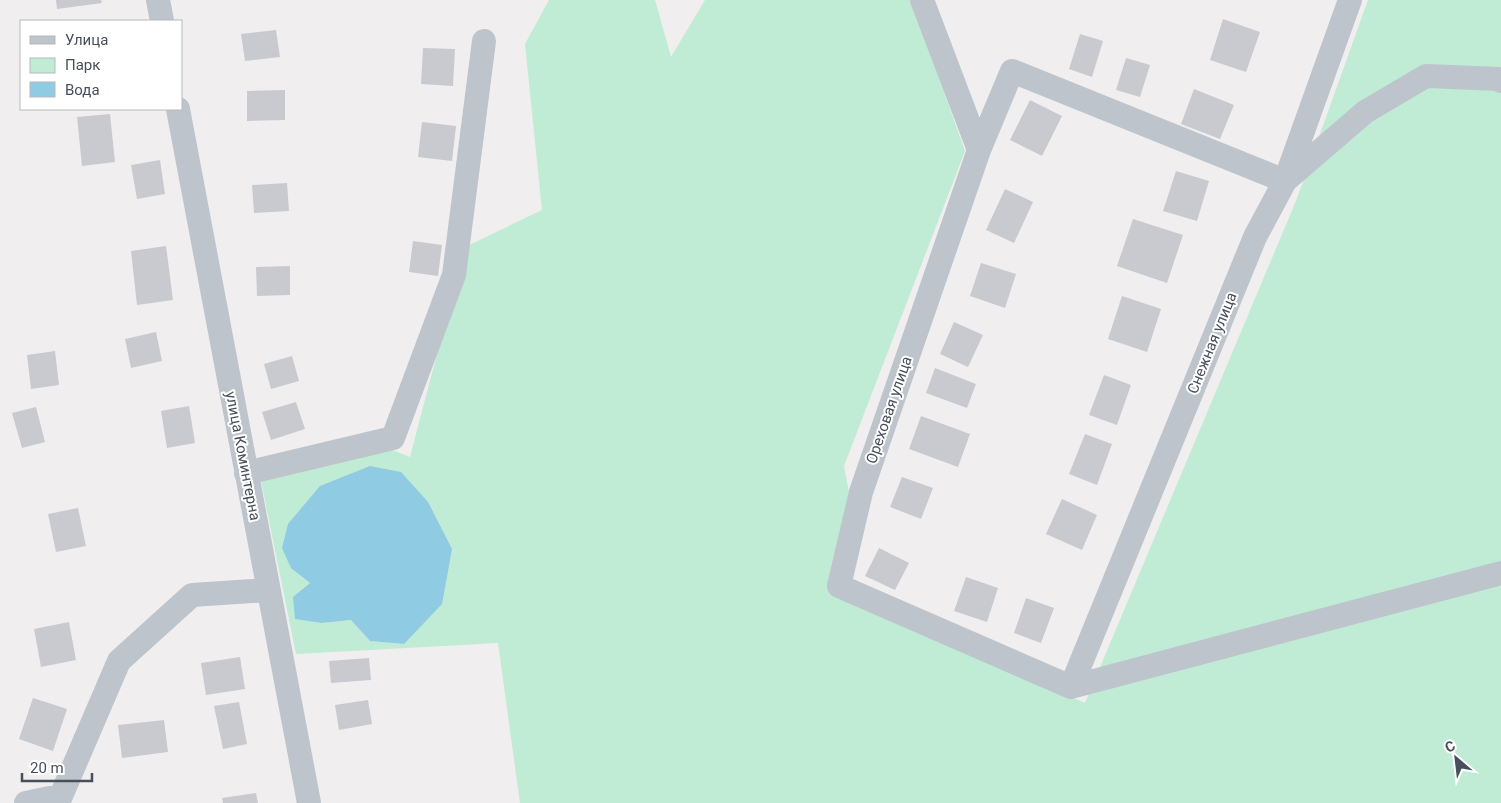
<svg xmlns="http://www.w3.org/2000/svg" width="1501" height="803" viewBox="0 0 1501 803" font-family="Roboto,sans-serif">
	<style>
		.green { fill: #c0ebd4; fill-rule: evenodd }
		.water { fill: #90cbe4 }
		.building { fill: #c9cad0 }
		.lines { fill: none; stroke-linecap: round; stroke-linejoin: round }
		.street { stroke: #bdc4cc; stroke-width: 24 }
		.labels { text-anchor: middle; stroke-width: 4; stroke-linejoin: round; paint-order: stroke }
		.street-label { font-size: 15px; fill: #484f5a; stroke: #fff }
	</style>
	<rect width="100%" height="100%" fill="#f0eeee"/>
	<path class="green" d="M549,0H655L671,57L705,0H911L965,151L844,466L849,492L829,589L1085,703L1296,201L1368,0H1501V803H520L498,643L296,654L261,481L392,450L410,457L465,247L542,210L525,44ZM310,583L404,644L370,641L351,620L322,623L293,597Z"/>
	<path class="water" d="M370,466L401,472L428,502L452,549L442,604L404,644L370,641L351,620L322,623L295,619L293,597L310,583L291,568L282,548L288,524L320,486Z"/>
	<path class="building" d="M56,0H101L102,3L57,9Z
		M1223,19L1260,32L1246,72L1210,60Z
		M276,30L280,57L245,61L241,34Z
		M1080,34L1103,41L1092,77L1069,69Z
		M423,48L455,49L453,86L421,84Z
		M1126,58L1150,65L1140,97L1116,90Z
		M1194,89L1234,105L1220,139L1181,124Z
		M285,90V120L247,121V91Z
		M1030,100L1062,116L1042,156L1010,140Z
		M110,114L115,162L82,166L77,117Z
		M422,122L456,126L452,161L418,157Z
		M160,160L165,194L137,199L131,165Z
		M1176,171L1209,181L1197,221L1163,211Z
		M287,183L289,211L254,213L252,185Z
		M1005,189L1033,202L1014,243L986,230Z
		M1133,219L1183,235L1167,283L1117,266Z
		M413,241L442,245L438,276L409,272Z
		M166,246L173,300L137,305L131,251Z
		M981,263L1016,274L1005,308L970,296Z
		M290,266V295L257,296L256,267Z
		M1122,296L1161,309L1147,352L1108,339Z
		M954,322L983,335L968,367L940,354Z
		M156,332L162,361L131,368L125,339Z
		M55,351L59,385L31,389L27,355Z
		M292,356L299,381L271,389L264,364Z
		M935,368L976,384L967,408L926,393Z
		M1104,375L1131,385L1117,425L1089,415Z
		M296,402L305,429L271,440L262,412Z
		M189,406L195,443L167,448L161,411Z
		M36,407L45,442L22,448L12,413Z
		M921,416L970,434L958,467L909,449Z
		M1085,434L1112,444L1097,485L1069,474Z
		M902,477L933,488L921,519L890,507Z
		M1062,499L1097,515L1082,550L1046,534Z
		M78,508L86,546L56,552L48,514Z
		M879,548L909,563L895,590L865,576Z
		M966,577L998,588L987,622L954,611Z
		M1026,598L1054,608L1041,643L1014,633Z
		M69,622L76,660L41,667L34,629Z
		M240,657L245,689L206,695L201,663Z
		M369,658L371,680L331,683L329,661Z
		M33,698L67,709L53,751L19,739Z
		M368,700L372,724L339,730L335,705Z
		M239,702L247,744L223,749L214,706Z
		M164,720L168,752L122,758L118,725Z
		M256,793L258,803H223L222,798Z"/>
	<g class="lines">
		<path class="street" d="M158,0L162,21
			M922,0L979,150L861,492L839,586L1071,687
			M178,109L309,803
			M979,150L1012,71L1285,181L1365,112L1426,76L1499,79L1501,81
			M246,473L393,438L454,275L484,41
			M1071,687L1255,237L1285,181L1350,0
			M1071,687L1501,573
			M26,803L59,796
			M58,803L119,661L192,595L268,590"/>
	</g>
	<g class="labels">
		<g class="street-label">
			<text transform="translate(1212 343) rotate(-68)" y="5">Снежная улица</text>
			<text transform="translate(889 410) rotate(-71)" y="5">Ореховая улица</text>
			<text transform="translate(243 456) rotate(79)" y="5">улица Коминтерна</text>
		</g>
	</g>
	<rect x="20" y="20" width="162" height="90" fill="#ffffff" stroke="#b6b9bd"/>
	<rect x="30" y="36" width="25" height="8" fill="#bdc4cc" stroke="#b6b9bd"/>
	<text x="65" y="45" font-size="15" fill="#484f5a">Улица</text>
	<rect x="30" y="58" width="25" height="15" fill="#c0ebd4" stroke="#b6b9bd"/>
	<text x="65" y="70" font-size="15" fill="#484f5a">Парк</text>
	<rect x="30" y="82" width="25" height="15" fill="#90cbe4" stroke="#b6b9bd"/>
	<text x="65" y="95" font-size="15" fill="#484f5a">Вода</text>
	<g transform="translate(1456 758) rotate(332)" stroke="#ffffff" stroke-width="4" paint-order="stroke">
	<path d="M0-4L9 19L0 12L-9 19Z" fill="#484f5a"/>
	<text y="-8" font-size="14" font-weight="bold" text-anchor="middle" fill="#484f5a">С</text>
	</g>
	<path d="M22 773v8h70v-8" fill="none" stroke="#484f5a" stroke-width="2.5"/>
	<text x="30" y="773" font-size="15" fill="#484f5a" stroke="#ffffff" stroke-width="4" paint-order="stroke">20 m</text>
</svg>
